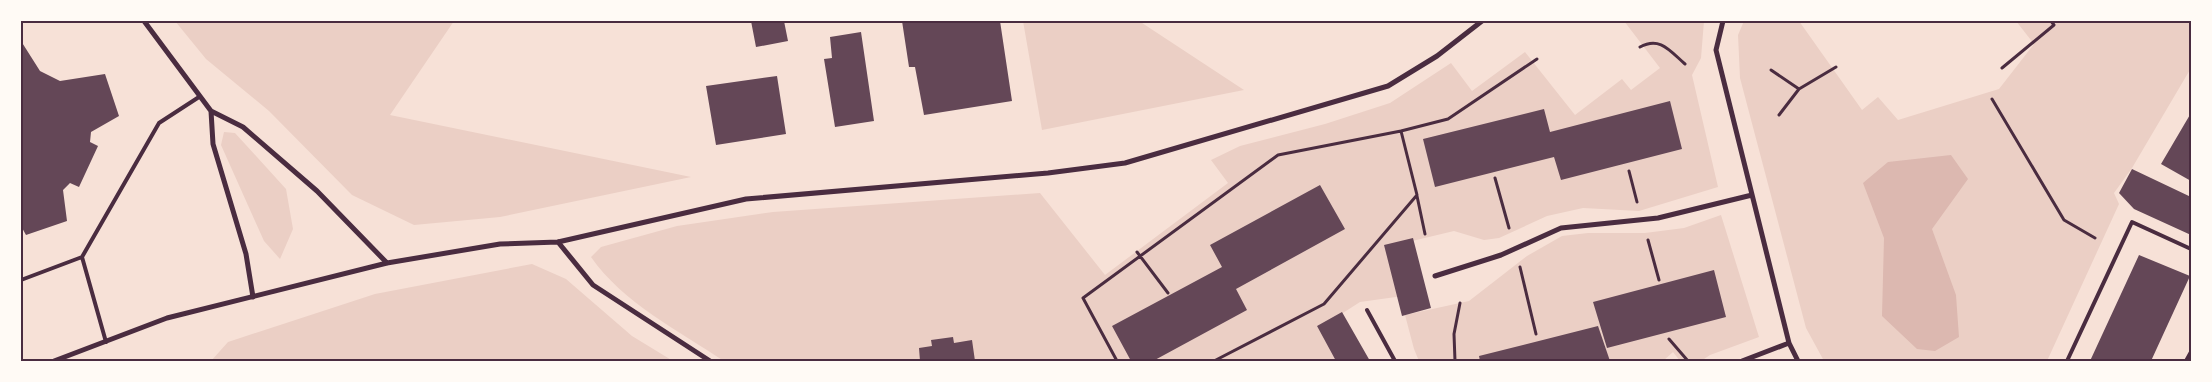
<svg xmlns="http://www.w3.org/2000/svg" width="2212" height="382" viewBox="0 0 2212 382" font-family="Rubik,sans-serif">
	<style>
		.green { fill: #ebcfc5 }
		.water { fill: #dcb8b0 }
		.building { fill: #644757 }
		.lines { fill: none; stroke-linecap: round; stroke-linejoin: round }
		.path { stroke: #4a2c40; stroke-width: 3 }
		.service { stroke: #4a2c40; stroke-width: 4 }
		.minor { stroke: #4a2c40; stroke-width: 5 }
		.neatline { fill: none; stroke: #4a2c40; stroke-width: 2 }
	</style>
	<rect width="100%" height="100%" fill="#f7e1d7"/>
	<path class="green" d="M175,21H454L390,115L691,177L500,217L414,225L352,195L269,111L206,59Z
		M1023,21H1139L1244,90L1042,130Z
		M1624,21H1704L1701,58L1692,75L1718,187L1639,211L1583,208L1547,216L1499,238L1484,240L1454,231L1387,247L1403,296L1360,302L1321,327L1343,361H724C679,331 623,303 591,257L601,247L677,226L773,212L1040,193L1105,275L1228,183L1211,160L1240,146L1325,124L1390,103L1451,63L1472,91L1525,52L1575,115L1622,79L1631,90L1660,68Z
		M1744,21H1799L1862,110L1878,97L1898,120L1999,89L2034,44L2016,21H2191V68L2132,168L2114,193L2119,204L2047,361H1824L1806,328L1740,78L1738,35Z
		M224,132L235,133L286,189L293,229L280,259L264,241L221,145Z
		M1721,215L1759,337L1710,355L1701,361H1680L1673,352L1663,361H1419L1414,349L1405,315L1469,301L1527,256L1562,236L1588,233H1645L1684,228Z
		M532,264L566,279L632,336L673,361H211L228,342L375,294Z"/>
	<path class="water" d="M1951,155L1968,179L1932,229L1956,295L1959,337L1935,351L1917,349L1882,316L1884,238L1863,183L1888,162Z"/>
	<path class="building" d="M751,21H784L788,41L756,47Z
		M902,21H1000L1012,101L924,115L915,67H909Z
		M861,32L874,121L835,127L824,59L832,58L830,37Z
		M21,41L40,71L60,81L105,74L119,116L91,132L90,142L98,146L79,187L70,183L63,190L67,221L26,235L21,226Z
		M777,76L786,134L716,145L706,86Z
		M1670,101L1682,149L1561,180L1554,157L1435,187L1423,139L1544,109L1550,132Z
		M2191,113V181L2161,164Z
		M2132,169L2191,197V235L2134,209L2119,193Z
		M1320,185L1345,229L1236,289L1247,310L1153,361H1131L1112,326L1222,267L1210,245Z
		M1413,238L1431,308L1402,316L1384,245Z
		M2139,255L2190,276L2151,361H2090Z
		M1714,270L1726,317L1607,348L1593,302Z
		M1342,312L1370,361H1336L1317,326Z
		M1598,326L1610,361H1480L1479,356Z
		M953,337L954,343L972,340L975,361H920L919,348L932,346L931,340Z"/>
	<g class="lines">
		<path class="path" d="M1640,47C1660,36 1670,51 1685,64
			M2002,68L2054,25L2051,21
			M1771,70L1799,89L1836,67
			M1992,99L2064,220L2095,238
			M1779,115L1799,89
			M1629,171L1637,202
			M1495,178L1509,228
			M1417,196L1425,234
			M1648,240L1659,280
			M1137,252L1168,293
			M1520,267L1536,334
			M1669,339L1688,361
			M1117,361L1083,298L1278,155L1401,131
			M1214,361L1324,304L1417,195L1401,131L1448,119L1537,59
			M1455,361L1454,334L1460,303"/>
		<path class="service" d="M82,257L106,342
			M21,280L82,257L159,123L199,97
			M1367,310L1395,361
			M2067,361L2132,222L2191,249
			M2186,361L2191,352"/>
		<path class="minor" d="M144,21L211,111L243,127L317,191L387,263
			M1723,21L1716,50L1789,343L1798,361
			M211,111L213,144L246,254L253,297
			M558,242L593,285L710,361
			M1435,276L1501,255L1561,228L1658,218L1752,195
			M54,361L167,318L387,263L500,244L558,242L746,199L1048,173L1125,163L1388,86L1437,56L1482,21
			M1742,361L1789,343"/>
	</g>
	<rect width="2212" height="382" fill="none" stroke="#fffaf5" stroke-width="45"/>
	<rect x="22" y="22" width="2168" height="338" class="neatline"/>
</svg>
